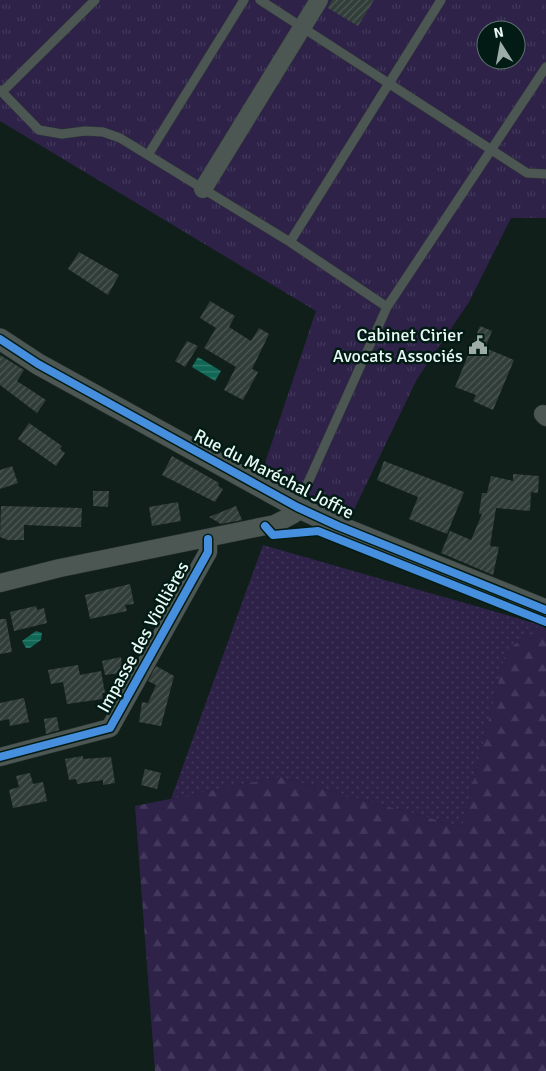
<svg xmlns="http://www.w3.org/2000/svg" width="546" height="1071" viewBox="0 0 546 1071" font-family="Signika,sans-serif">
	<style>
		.grass { fill: url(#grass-dots) }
		.forest { fill: url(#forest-firs) }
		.park { fill: url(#park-tufts); fill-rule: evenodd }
		.water { fill: url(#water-rules) }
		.building { fill: url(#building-hatch) }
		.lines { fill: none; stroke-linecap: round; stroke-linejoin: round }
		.service-casing { stroke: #2e3834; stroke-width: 10 }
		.minor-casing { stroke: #2e3834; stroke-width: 19 }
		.tertiary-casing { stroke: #2e3834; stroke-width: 22 }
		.service { stroke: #4c5653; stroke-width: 9 }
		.minor { stroke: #4c5653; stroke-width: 18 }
		.tertiary { stroke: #4c5653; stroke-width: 21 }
		.cycleway-casing { stroke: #021b15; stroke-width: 11 }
		.cycleway { stroke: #468fdf; stroke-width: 8 }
		.labels { text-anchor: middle; stroke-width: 5; stroke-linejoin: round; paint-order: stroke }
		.poi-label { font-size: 18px; fill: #e8f8f3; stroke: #021b15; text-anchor: end }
		.street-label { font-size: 18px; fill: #e8f8f3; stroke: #021b15 }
	</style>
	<defs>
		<pattern id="grass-dots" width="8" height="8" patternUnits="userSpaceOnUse" patternTransform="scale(1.25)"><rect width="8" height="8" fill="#2e2249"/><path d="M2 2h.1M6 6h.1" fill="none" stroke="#42385b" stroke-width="1.8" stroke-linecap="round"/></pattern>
		<pattern id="forest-firs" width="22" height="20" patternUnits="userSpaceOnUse" patternTransform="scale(1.25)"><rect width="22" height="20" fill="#2e2249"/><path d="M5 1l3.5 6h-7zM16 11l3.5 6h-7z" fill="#42385b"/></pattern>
		<pattern id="park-tufts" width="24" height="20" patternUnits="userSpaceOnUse" patternTransform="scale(1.25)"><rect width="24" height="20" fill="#2e2249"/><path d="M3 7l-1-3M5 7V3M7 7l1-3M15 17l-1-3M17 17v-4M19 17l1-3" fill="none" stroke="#42385b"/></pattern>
		<pattern id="water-rules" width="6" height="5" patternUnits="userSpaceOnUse" patternTransform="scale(1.25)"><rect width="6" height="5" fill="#106755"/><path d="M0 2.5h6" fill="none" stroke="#337e6e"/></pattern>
		<pattern id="building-hatch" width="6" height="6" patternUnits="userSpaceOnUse" patternTransform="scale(1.25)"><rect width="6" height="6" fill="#313d39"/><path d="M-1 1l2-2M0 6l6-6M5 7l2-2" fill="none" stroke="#4f5a56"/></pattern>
	</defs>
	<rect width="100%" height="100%" fill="#111f1b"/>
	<path class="grass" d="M263,545L541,625L506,652L462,827L280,777L171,799Z"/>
	<path class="forest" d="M541,625L546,629V1071H155L135,806L280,777L462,827L506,651Z"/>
	<path class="park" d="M0,0H546V218H511L469,302L417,379L350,518L263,469L316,311L0,121ZM486,30H516V60H486Z"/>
	<path class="water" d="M198,357L221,371L215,381L192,367Z
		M36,631L42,633L41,640L30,648H26L22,641Z"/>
	<path class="building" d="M332,0H374L358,26L328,8Z
		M79,252L119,275L108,295L68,269Z
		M210,301L235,316L229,327L251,341L259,328L269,334L252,369L258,372L243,400L224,390L236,367L204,348L216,328L200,318Z
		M480,326L492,331L485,348L514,360L493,410L473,401L476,395L455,387Z
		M187,341L198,346L185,367L175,361Z
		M0,355L24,370L17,381L46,400L37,413L0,385Z
		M29,423L62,446L60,449L65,453L56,466L18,439Z
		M172,456L219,483L218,486L223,489L215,502L162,475Z
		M384,461L464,492L447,534L409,519L418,497L377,480Z
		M12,466L18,483L0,489V470Z
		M513,474L539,476L538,493L531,492L530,511L496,508L490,546L499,547L493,575L441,553L450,531L471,540L482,514H479L482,493H487L491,476L513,481Z
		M93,491H109L108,507L93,506Z
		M178,502L181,521L152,526L149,507Z
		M1,506L82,508L81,527L24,525V540H8L0,537Z
		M236,506L242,520L221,524L209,517Z
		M130,584L134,604L125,605L127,611L90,619L85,595Z
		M36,606L37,610L44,608L47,623L14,631L10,612Z
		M0,619H6L12,652L0,654Z
		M121,657L122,668L120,673L105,675L102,661Z
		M78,665L80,675L101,671L105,693H102L103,699L67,704L63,682L51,684L48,670Z
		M156,666L174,676L161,726L139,722L142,702L148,703L156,685L148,681Z
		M24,698L29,722L10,726L9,719L0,721V703Z
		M57,717L59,730L46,734L44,719Z
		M83,756V759L111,757L115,783L103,785V780L77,784L76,779L69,780L65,759Z
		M145,769L161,773L157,789L141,785Z
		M30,773L33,784L43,782L47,801L13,808L9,790L19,787L16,776Z"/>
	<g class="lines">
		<g class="service-casing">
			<path id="service" d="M260,0L527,173L546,174
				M0,90L39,130L62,134L85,131L103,132L120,138L290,242L387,307
				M2,92L95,0
				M148,155L244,0
				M290,242L441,0
				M297,507L387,307L546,67"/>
		</g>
		<g class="minor-casing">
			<path id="minor" d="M203,189L319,0
				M543,414L546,417
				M0,583L60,568L275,524L294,514L297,507
				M0,757L110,728L208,552V539"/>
		</g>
		<g class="tertiary-casing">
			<path id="tertiary" d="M0,339L38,364L297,507L338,526L546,610"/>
		</g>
		<use href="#service" class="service"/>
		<use href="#minor" class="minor"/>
		<use href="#tertiary" class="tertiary"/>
		<g class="cycleway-casing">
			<path id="cycleway" d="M0,339L38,364L297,507L338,526L546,610
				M265,526L273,535L318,531L546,622
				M0,757L110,728L208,552V539"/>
		</g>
		<use href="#cycleway" class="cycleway"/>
	</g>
	<defs>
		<g id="civic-bare" transform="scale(1.5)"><path d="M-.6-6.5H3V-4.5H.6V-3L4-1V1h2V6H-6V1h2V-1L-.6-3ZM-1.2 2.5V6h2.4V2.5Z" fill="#9daca7" stroke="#021b15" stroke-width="2.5" paint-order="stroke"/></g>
	</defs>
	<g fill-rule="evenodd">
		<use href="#civic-bare" x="478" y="345"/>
	</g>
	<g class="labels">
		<g class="poi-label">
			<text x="463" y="341">Cabinet Cirier<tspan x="463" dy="21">Avocats Associés</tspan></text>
		</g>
		<g class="street-label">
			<text transform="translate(274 474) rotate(27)" y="6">Rue du Maréchal Joffre</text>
			<text transform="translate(143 637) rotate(-61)" y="6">Impasse des Viollières</text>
		</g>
	</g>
	<g transform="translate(501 45) rotate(349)"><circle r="24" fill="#021b15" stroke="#5e736e"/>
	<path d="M0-4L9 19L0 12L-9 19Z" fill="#9daca7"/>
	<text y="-8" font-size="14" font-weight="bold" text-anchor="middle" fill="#e8f8f3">N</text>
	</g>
</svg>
